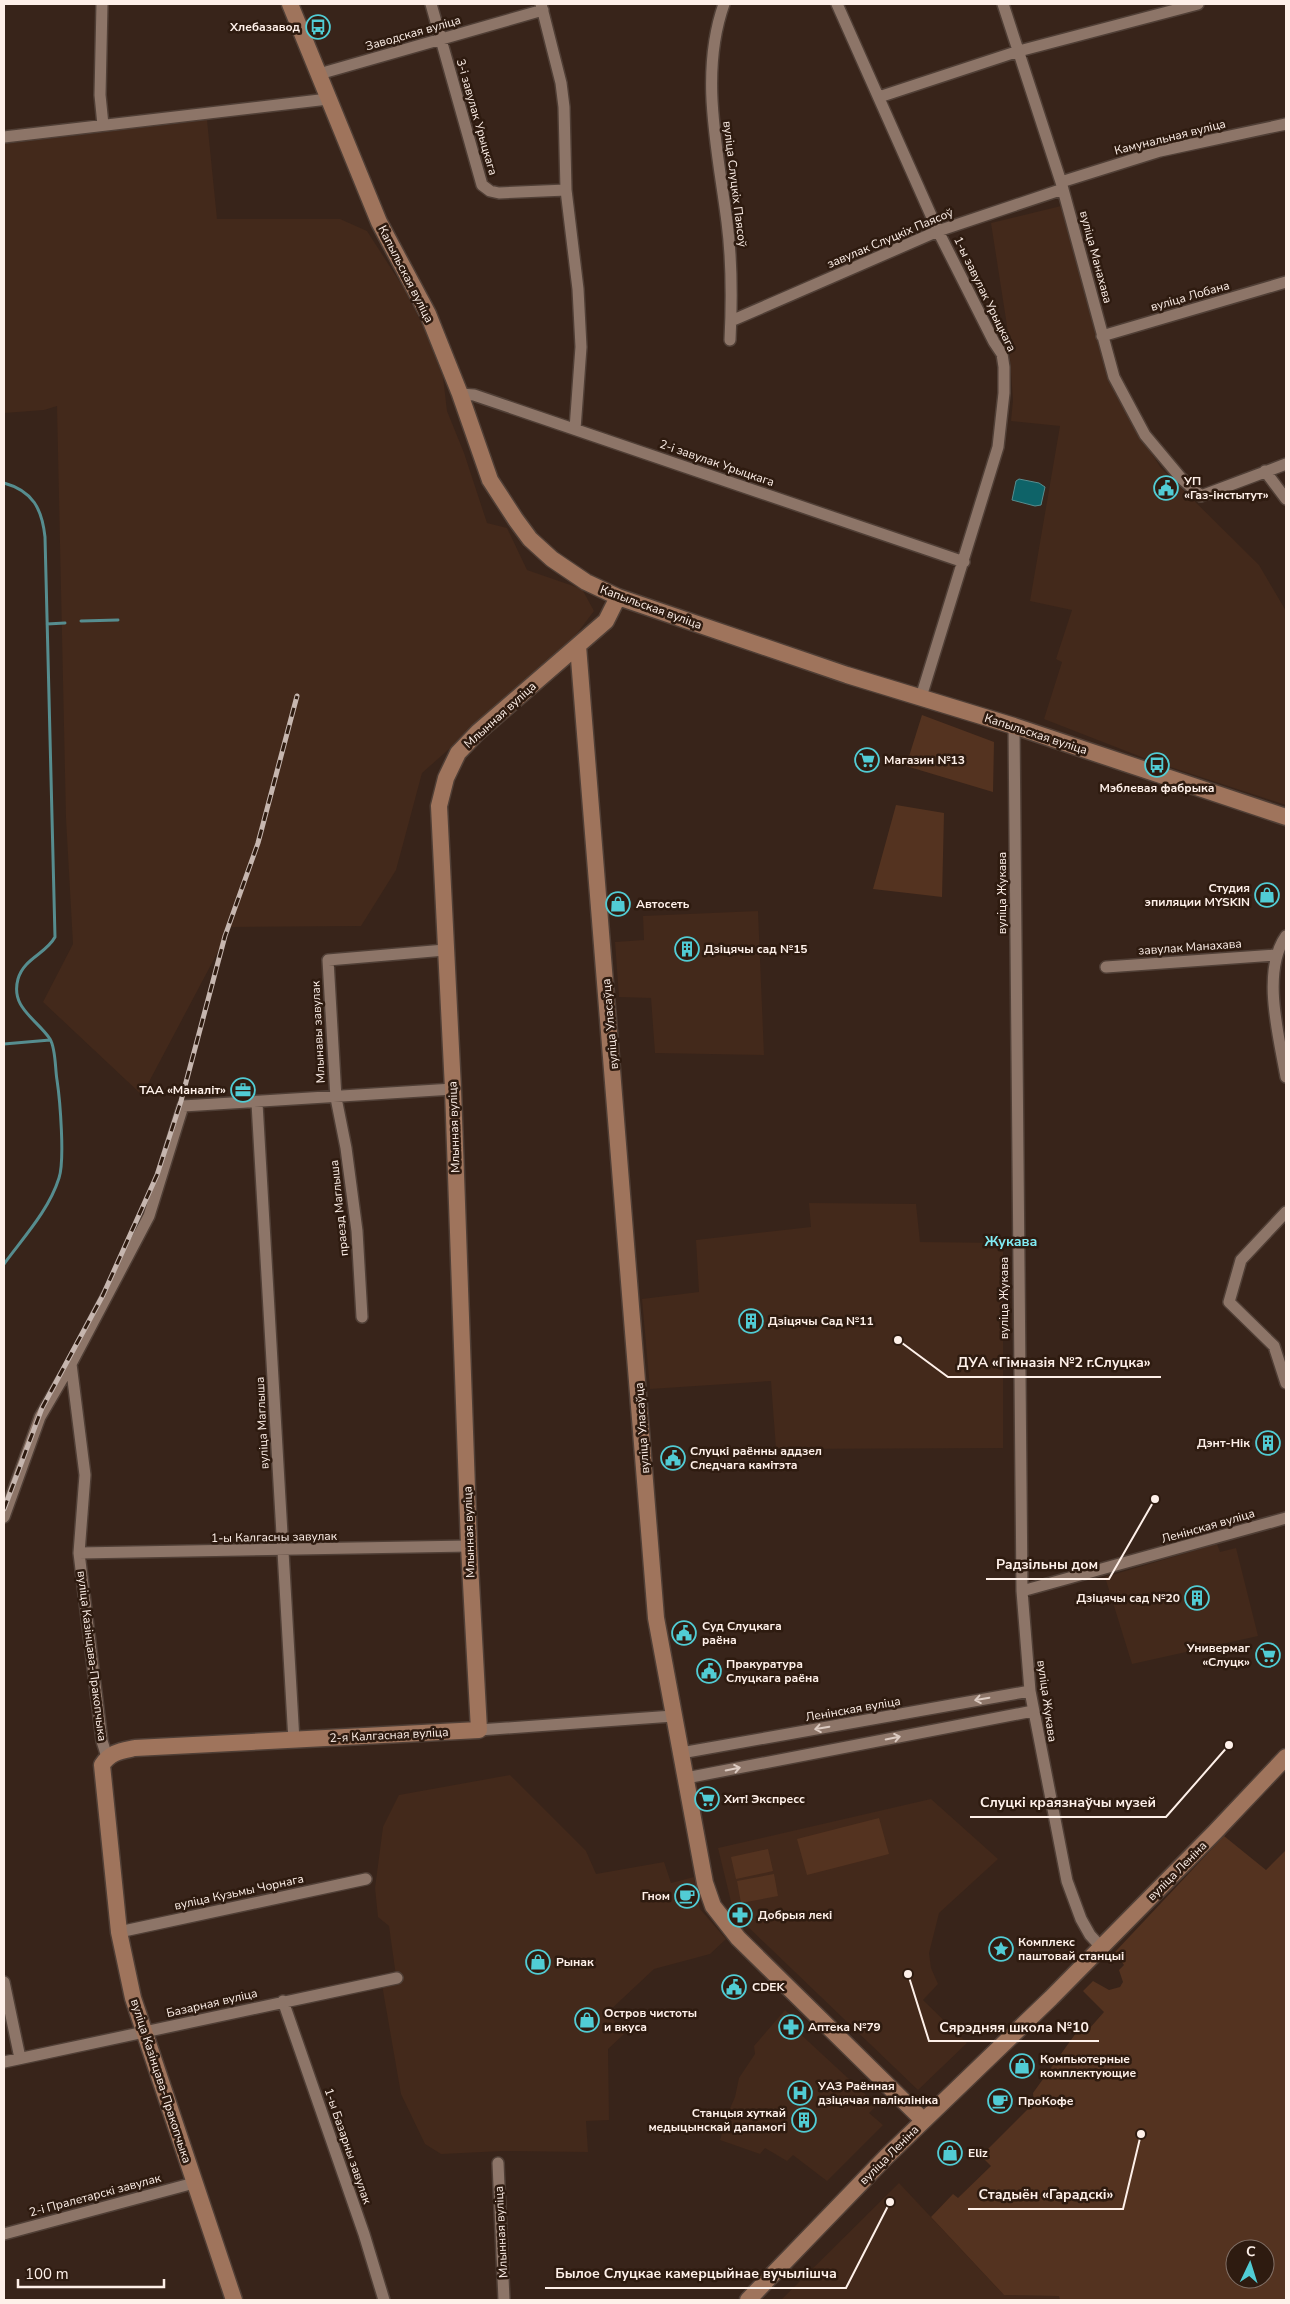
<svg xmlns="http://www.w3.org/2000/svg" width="1290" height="2304" viewBox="0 0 1290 2304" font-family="'Nunito Sans',sans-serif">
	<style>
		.built { fill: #43291b }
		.green { fill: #543320; fill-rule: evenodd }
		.water { fill: #0e6368; stroke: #568d8f }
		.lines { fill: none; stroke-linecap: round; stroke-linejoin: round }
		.stream { stroke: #568d8f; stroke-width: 3 }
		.street-casing { stroke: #503f36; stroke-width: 14 }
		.secondary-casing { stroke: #503f36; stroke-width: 19 }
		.street { stroke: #8d7568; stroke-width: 11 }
		.secondary { stroke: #9f745c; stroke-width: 16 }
		.rail-casing { stroke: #c6b6af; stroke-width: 5 }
		.rail { stroke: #2e1b10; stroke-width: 3; stroke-dasharray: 9; stroke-linecap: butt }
		.oneway { stroke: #dccbc2 }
		.labels { text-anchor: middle; stroke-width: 5; stroke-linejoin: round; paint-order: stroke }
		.poi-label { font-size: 12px; font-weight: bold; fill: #fef0e9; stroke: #2e1b10; text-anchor: start }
		.street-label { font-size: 12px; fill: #fef0e9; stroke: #2e1b10 }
		.neighbourhood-label { font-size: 14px; font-weight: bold; fill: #80ebf3; stroke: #2e1b10 }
		.leader { fill: none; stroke: #fef0e9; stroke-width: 2 }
		.callout-dot { fill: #fef0e9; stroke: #2e1b10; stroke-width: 2 }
		.callout-label { font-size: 14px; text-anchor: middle; font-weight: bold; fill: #fef0e9; stroke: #2e1b10; stroke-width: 5; stroke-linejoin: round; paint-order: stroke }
	</style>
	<rect width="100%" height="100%" fill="#38241a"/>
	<path class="built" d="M207,120L217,219H340L367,231L405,290L425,330L443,377L447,411L464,453L487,523L507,528L527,570L582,589L594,611L572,640L422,773L396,870L361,926L231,927L142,1095L43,1002L73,944L66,818L57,406L44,410L4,413V144Z
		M1061,206L1107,374L1128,417L1161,468L1259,565L1286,611V805L1149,760L1044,719L1062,662L1056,659L1072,610L1030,601L1060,426L1011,421L1013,400L1008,332L991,223Z
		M758,911L764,1055L655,1053L651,998L619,997L615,942L644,940L643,916Z
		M809,1203L916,1204L920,1242L1003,1243V1448L776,1449L771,1381L650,1389L642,1299L699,1292L696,1240L811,1227Z
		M1217,1544L1220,1552L1236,1548L1258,1636L1132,1664L1105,1577Z
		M510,1775L586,1851L596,1874L664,1862L671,1883L694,1877L700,1909L726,1939L710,1954L654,1969L607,2013L625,2033L608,2049L609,2120L586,2121L588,2152L503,2151L441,2154L425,2144L401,2094L381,1979L396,1976L389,1926L378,1917L375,1888L383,1827L399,1795Z
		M931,1799L998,1859L939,1913L929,1953L931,1968L938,1984L923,2000L967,2043L918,2090L744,1923L751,1917L738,1902L732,1906L718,1848Z
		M785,2010L801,2025L796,2030L877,2105L869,2113L883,2125L827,2181L793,2155L787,2161L765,2148L760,2154L720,2140L728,2113L735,2097L739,2078L755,2054L754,2046Z
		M899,2183L1004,2295L1060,2296V2300H781Z"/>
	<path class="green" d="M922,715L994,742L993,792L906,766Z
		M896,805L944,813L942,897L873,889Z
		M879,1818L889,1854L807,1875L797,1839Z
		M1224,1836L1266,1870L1286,1850V2300H1060L1059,2296L1004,2295L931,2217L953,2194L958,2198L991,2166L981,2156L1034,2103L1033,2093L1076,2033L1089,2029L1104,2012L1083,1991L1093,1981L1109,1990L1120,1987L1123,1982L1119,1970L1124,1965L1115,1952ZM1235,2249H1265V2279H1235Z
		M768,1849L773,1871L736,1879L731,1857Z
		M774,1874L778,1896L741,1903L737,1881Z"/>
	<path class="water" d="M1019,479L1039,483L1045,487L1041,505L1035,506L1012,500L1016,481Z"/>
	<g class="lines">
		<path class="stream" d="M4,483C33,491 42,509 45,537L55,937C46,954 24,958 18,979C10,1008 37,1019 50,1039C56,1049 55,1069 57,1080C60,1100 65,1160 59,1178C49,1210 23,1238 4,1264
			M81,621L118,620
			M47,624L65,623
			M4,1044L50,1040"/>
		<g class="street-casing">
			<path id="street" d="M102,4L100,95L103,125
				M431,4L482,185L490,191L499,193L566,190
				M541,4L561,83L564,107L566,190L578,289L581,347L575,429
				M724,4C699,74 718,151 727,222C732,261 732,300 730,340
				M837,4L938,231L994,342L1002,354L1004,367V393L998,447L921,697
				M1003,4L1061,182L1114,377L1145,435L1181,478L1201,496L1286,464
				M319,74L543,10
				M879,97L1019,51L1198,4
				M4,137L328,99
				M1061,182L1160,151L1286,124
				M731,321L938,231L1063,189
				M1102,336L1286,282
				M460,394L474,395L964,562
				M1265,471L1286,499
				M1014,726L1022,1591L1030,1691L1067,1881L1081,1919L1090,1935L1101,1947
				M1286,936C1261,971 1279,1037 1286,1077
				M1106,967L1275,955
				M257,1103L294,1741
				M1286,1212L1241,1260L1229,1302L1274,1346L1286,1383
				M362,1317L357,1231L346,1148L336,1098L328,960L445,950
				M4,1517L40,1417L71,1364
				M79,1553L469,1546
				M1022,1591L1286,1518
				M479,1730L673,1716
				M681,1753L1030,1691
				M107,1757L102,1741L79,1553L85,1475L71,1364L149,1216L183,1106L453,1089
				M686,1778L1033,1711
				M119,1932L366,1879
				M4,1982L20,2058
				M283,2001L364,2234L384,2300
				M4,2062L397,1978
				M498,2163L504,2300
				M4,2234L194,2183"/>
		</g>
		<g class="secondary-casing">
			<path id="secondary" d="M290,4L379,222L428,314L460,394L490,480L516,520L530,539L552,559L586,582L618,597L847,675L1014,726L1286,817
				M578,646L656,1618L705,1883L713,1906L738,1938L923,2120
				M234,2300L133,1998L119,1932L102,1765C110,1752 121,1751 135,1748L479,1730L469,1546L453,1089L439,806L446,778L458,753L478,732L606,621L618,597
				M748,2300L886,2157L1051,1998L1215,1832L1286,1757"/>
		</g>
		<use href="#street" class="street"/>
		<use href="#secondary" class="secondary"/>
		<g class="rail-casing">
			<path id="rail" d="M4,1509L42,1408L103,1295L157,1175L181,1101L225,936L258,843L297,696"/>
		</g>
		<use href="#rail" class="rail"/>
	</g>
	<defs><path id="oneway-shaft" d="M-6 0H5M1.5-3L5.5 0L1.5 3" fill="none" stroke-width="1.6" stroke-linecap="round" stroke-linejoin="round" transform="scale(1.25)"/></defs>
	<g class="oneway">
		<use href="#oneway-shaft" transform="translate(982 1699) rotate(170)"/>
		<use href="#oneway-shaft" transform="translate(822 1728) rotate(170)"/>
		<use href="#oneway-shaft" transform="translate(893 1738) rotate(-11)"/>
		<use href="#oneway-shaft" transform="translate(733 1769) rotate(-11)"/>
	</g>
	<defs>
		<g id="bus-ring" transform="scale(1.25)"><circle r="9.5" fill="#2e1b10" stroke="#51ccd4" stroke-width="1.5"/><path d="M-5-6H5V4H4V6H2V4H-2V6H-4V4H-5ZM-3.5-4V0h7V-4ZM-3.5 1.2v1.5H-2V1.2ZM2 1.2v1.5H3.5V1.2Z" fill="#51ccd4"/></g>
		<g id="civic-ring" transform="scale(1.25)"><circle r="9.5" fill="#2e1b10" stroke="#51ccd4" stroke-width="1.5"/><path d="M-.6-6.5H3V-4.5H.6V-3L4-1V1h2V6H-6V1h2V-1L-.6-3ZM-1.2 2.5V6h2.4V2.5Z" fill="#51ccd4"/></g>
		<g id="supermarket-ring" transform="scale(1.25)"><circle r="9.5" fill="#2e1b10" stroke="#51ccd4" stroke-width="1.5"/><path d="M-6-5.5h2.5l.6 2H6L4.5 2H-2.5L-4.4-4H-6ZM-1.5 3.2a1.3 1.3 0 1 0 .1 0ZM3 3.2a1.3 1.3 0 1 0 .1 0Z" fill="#51ccd4"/></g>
		<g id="shop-ring" transform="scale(1.25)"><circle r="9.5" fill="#2e1b10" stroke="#51ccd4" stroke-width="1.5"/><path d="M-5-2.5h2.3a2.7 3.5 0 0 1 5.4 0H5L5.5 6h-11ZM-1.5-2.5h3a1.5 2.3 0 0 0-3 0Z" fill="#51ccd4"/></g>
		<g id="building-ring" transform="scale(1.25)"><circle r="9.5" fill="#2e1b10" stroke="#51ccd4" stroke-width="1.5"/><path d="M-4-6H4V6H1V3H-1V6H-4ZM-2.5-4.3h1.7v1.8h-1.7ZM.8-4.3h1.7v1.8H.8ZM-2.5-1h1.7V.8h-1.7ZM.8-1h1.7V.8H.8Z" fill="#51ccd4"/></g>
		<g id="office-ring" transform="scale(1.25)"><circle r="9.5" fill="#2e1b10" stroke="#51ccd4" stroke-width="1.5"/><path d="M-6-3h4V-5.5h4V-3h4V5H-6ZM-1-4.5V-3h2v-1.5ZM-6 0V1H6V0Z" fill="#51ccd4"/></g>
		<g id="cafe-ring" transform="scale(1.25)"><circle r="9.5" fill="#2e1b10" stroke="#51ccd4" stroke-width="1.5"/><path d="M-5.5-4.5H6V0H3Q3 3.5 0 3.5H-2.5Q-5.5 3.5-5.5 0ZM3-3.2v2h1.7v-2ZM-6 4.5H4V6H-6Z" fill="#51ccd4"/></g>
		<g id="pharmacy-ring" transform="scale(1.25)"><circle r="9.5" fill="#2e1b10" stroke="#51ccd4" stroke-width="1.5"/><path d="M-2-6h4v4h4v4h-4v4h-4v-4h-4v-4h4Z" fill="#51ccd4"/></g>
		<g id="sight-ring" transform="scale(1.25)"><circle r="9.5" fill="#2e1b10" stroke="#51ccd4" stroke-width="1.5"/><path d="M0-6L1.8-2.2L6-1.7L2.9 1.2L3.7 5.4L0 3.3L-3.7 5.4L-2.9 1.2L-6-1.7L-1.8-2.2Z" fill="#51ccd4"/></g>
		<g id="hospital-ring" transform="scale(1.25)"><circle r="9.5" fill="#2e1b10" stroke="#51ccd4" stroke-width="1.5"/><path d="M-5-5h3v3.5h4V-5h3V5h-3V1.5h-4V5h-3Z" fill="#51ccd4"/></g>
	</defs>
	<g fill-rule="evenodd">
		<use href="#bus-ring" x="318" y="27"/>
		<use href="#civic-ring" x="1166" y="488"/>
		<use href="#supermarket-ring" x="867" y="760"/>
		<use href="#bus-ring" x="1157" y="765"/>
		<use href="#shop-ring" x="1267" y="895"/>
		<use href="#shop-ring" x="618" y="904"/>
		<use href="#building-ring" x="687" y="949"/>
		<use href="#office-ring" x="243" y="1090"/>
		<use href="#building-ring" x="751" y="1321"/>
		<use href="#building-ring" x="1268" y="1443"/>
		<use href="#civic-ring" x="673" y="1458"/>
		<use href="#building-ring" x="1197" y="1598"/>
		<use href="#civic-ring" x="684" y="1633"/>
		<use href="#supermarket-ring" x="1268" y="1655"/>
		<use href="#civic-ring" x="709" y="1671"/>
		<use href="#supermarket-ring" x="707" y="1799"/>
		<use href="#cafe-ring" x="687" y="1896"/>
		<use href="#pharmacy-ring" x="740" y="1915"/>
		<use href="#sight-ring" x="1001" y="1949"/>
		<use href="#shop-ring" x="538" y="1962"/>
		<use href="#civic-ring" x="734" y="1987"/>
		<use href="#shop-ring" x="587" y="2020"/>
		<use href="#pharmacy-ring" x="791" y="2027"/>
		<use href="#shop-ring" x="1022" y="2066"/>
		<use href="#hospital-ring" x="800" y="2093"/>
		<use href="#cafe-ring" x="1000" y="2101"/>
		<use href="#building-ring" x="804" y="2120"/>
		<use href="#shop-ring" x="950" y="2153"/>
	</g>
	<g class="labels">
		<g class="poi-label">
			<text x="300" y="31" text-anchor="end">Хлебазавод</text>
			<text x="1184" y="485">УП<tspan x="1184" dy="14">«Газ-інстытут»</tspan></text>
			<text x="884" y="764">Магазин №13</text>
			<text x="1157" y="792" text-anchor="middle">Мэблевая фабрыка</text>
			<text x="1250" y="892" text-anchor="end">Студия<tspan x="1250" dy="14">эпиляции MYSKIN</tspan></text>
			<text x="636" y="908">Автосеть</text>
			<text x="704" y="953">Дзіцячы сад №15</text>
			<text x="226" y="1094" text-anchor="end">ТАА «Маналіт»</text>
			<text x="768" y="1325">Дзіцячы Сад №11</text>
			<text x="1250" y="1447" text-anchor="end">Дэнт-Нік</text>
			<text x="690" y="1455">Слуцкі раённы аддзел<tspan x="690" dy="14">Следчага камітэта</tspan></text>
			<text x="1180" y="1602" text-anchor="end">Дзіцячы сад №20</text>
			<text x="702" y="1630">Суд Слуцкага<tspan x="702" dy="14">раёна</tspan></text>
			<text x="1250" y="1652" text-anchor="end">Универмаг<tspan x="1250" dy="14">«Слуцк»</tspan></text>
			<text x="726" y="1668">Пракуратура<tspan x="726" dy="14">Слуцкага раёна</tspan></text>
			<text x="724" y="1803">Хит! Экспресс</text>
			<text x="670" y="1900" text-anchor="end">Гном</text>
			<text x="758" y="1919">Добрыя лекі</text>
			<text x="1018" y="1946">Комплекс<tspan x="1018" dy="14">паштовай станцыі</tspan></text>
			<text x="556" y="1966">Рынак</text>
			<text x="752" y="1991">CDEK</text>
			<text x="604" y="2017">Остров чистоты<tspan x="604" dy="14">и вкуса</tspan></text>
			<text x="808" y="2031">Аптека №79</text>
			<text x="1040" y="2063">Компьютерные<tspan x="1040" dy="14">комплектующие</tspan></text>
			<text x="818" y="2090">УАЗ Раённая<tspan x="818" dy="14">дзіцячая паліклініка</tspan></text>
			<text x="1018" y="2105">ПроКофе</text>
			<text x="786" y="2117" text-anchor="end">Станцыя хуткай<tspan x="786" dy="14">медыцынскай дапамогі</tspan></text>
			<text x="968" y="2157">Eliz</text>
		</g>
		<g class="street-label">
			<text transform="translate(413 33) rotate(-16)" y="4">Заводская вуліца</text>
			<text transform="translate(477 117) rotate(74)" y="4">3-і завулак Урыцкага</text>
			<text transform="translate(1170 137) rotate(-14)" y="4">Камунальная вуліца</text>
			<text transform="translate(735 184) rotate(83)" y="4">вуліца Слуцкіх Паясоў</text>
			<text transform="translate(890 238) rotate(-23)" y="4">завулак Слуцкіх Паясоў</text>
			<text transform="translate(1096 257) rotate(75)" y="4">вуліца Манахава</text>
			<text transform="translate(406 274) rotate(63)" y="4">Капыльская вуліца</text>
			<text transform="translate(985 294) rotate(64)" y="4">1-ы завулак Урыцкага</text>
			<text transform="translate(1190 296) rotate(-16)" y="4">вуліца Лобана</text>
			<text transform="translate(717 463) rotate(19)" y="4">2-і завулак Урыцкага</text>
			<text transform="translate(651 607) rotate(20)" y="4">Капыльская вуліца</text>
			<text transform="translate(500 715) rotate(-42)" y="4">Млынная вуліца</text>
			<text transform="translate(1036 734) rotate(18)" y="4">Капыльская вуліца</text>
			<text transform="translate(1002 893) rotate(-90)" y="4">вуліца Жукава</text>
			<text transform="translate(1190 947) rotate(-4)" y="4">завулак Манахава</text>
			<text transform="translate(610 1024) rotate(-95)" y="4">вуліца Уласаўца</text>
			<text transform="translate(318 1032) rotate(-93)" y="4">Млынавы завулак</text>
			<text transform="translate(454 1127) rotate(-92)" y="4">Млынная вуліца</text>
			<text transform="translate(339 1208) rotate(-96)" y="4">праезд Маглыша</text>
			<text transform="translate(1004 1298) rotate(-90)" y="4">вуліца Жукава</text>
			<text transform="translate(262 1423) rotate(-93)" y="4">вуліца Маглыша</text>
			<text transform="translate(642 1428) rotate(-94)" y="4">вуліца Уласаўца</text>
			<text transform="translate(1208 1526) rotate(-16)" y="4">Ленінская вуліца</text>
			<text transform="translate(469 1532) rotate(-92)" y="4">Млынная вуліца</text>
			<text transform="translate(274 1537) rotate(-1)" y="4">1-ы Калгасны завулак</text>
			<text transform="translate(92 1656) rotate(83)" y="4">вуліца Казінцава-Пракопчыка</text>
			<text transform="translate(1047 1701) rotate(82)" y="4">вуліца Жукава</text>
			<text transform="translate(853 1709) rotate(-10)" y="4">Ленінская вуліца</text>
			<text transform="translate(389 1735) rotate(-3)" y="4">2-я Калгасная вуліца</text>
			<text transform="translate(1177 1871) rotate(-45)" y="4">вуліца Леніна</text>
			<text transform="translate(239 1892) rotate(-12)" y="4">вуліца Кузьмы Чорнага</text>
			<text transform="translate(212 2003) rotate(-13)" y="4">Базарная вуліца</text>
			<text transform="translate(161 2081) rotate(72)" y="4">вуліца Казінцава-Пракопчыка</text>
			<text transform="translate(348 2146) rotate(71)" y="4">1-ы Базарны завулак</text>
			<text transform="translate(889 2155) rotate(-45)" y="4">вуліца Леніна</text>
			<text transform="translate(95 2195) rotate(-15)" y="4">2-і Пралетарскі завулак</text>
			<text transform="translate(501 2232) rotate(-93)" y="4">Млынная вуліца</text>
		</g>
		<g class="neighbourhood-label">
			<text x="1011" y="1246">Жукава</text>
		</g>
	</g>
	<path class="leader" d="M898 1340L948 1377H1161M1155 1499L1109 1579H986M1229 1745L1166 1817H970M908 1974L929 2041H1099M1141 2134L1123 2209H968M890 2202L846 2288H545"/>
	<g class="callout-dot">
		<circle cx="898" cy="1340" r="5"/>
		<circle cx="1155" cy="1499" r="5"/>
		<circle cx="1229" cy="1745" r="5"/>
		<circle cx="908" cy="1974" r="5"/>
		<circle cx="1141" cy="2134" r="5"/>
		<circle cx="890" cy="2202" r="5"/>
	</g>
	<g class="callout-label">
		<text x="1054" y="1367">ДУА «Гімназія №2 г.Слуцка»</text>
		<text x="1047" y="1569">Радзільны дом</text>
		<text x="1068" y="1807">Слуцкі краязнаўчы музей</text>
		<text x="1014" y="2032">Сярэдняя школа №10</text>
		<text x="1046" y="2199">Стадыён «Гарадскі»</text>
		<text x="696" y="2278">Былое Слуцкае камерцыйнае вучылішча</text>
	</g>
	<rect width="1290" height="2304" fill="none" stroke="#fef0e9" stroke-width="10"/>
	<g transform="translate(1250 2264) rotate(4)"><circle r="24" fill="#2e1b10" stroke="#817067"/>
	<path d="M0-4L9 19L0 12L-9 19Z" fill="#51ccd4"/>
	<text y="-8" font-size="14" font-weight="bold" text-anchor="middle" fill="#fef0e9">С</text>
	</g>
	<path d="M18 2279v8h146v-8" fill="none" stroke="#fef0e9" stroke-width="2.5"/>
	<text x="25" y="2279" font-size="15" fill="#fef0e9" stroke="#2e1b10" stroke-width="4" paint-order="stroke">100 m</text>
</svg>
